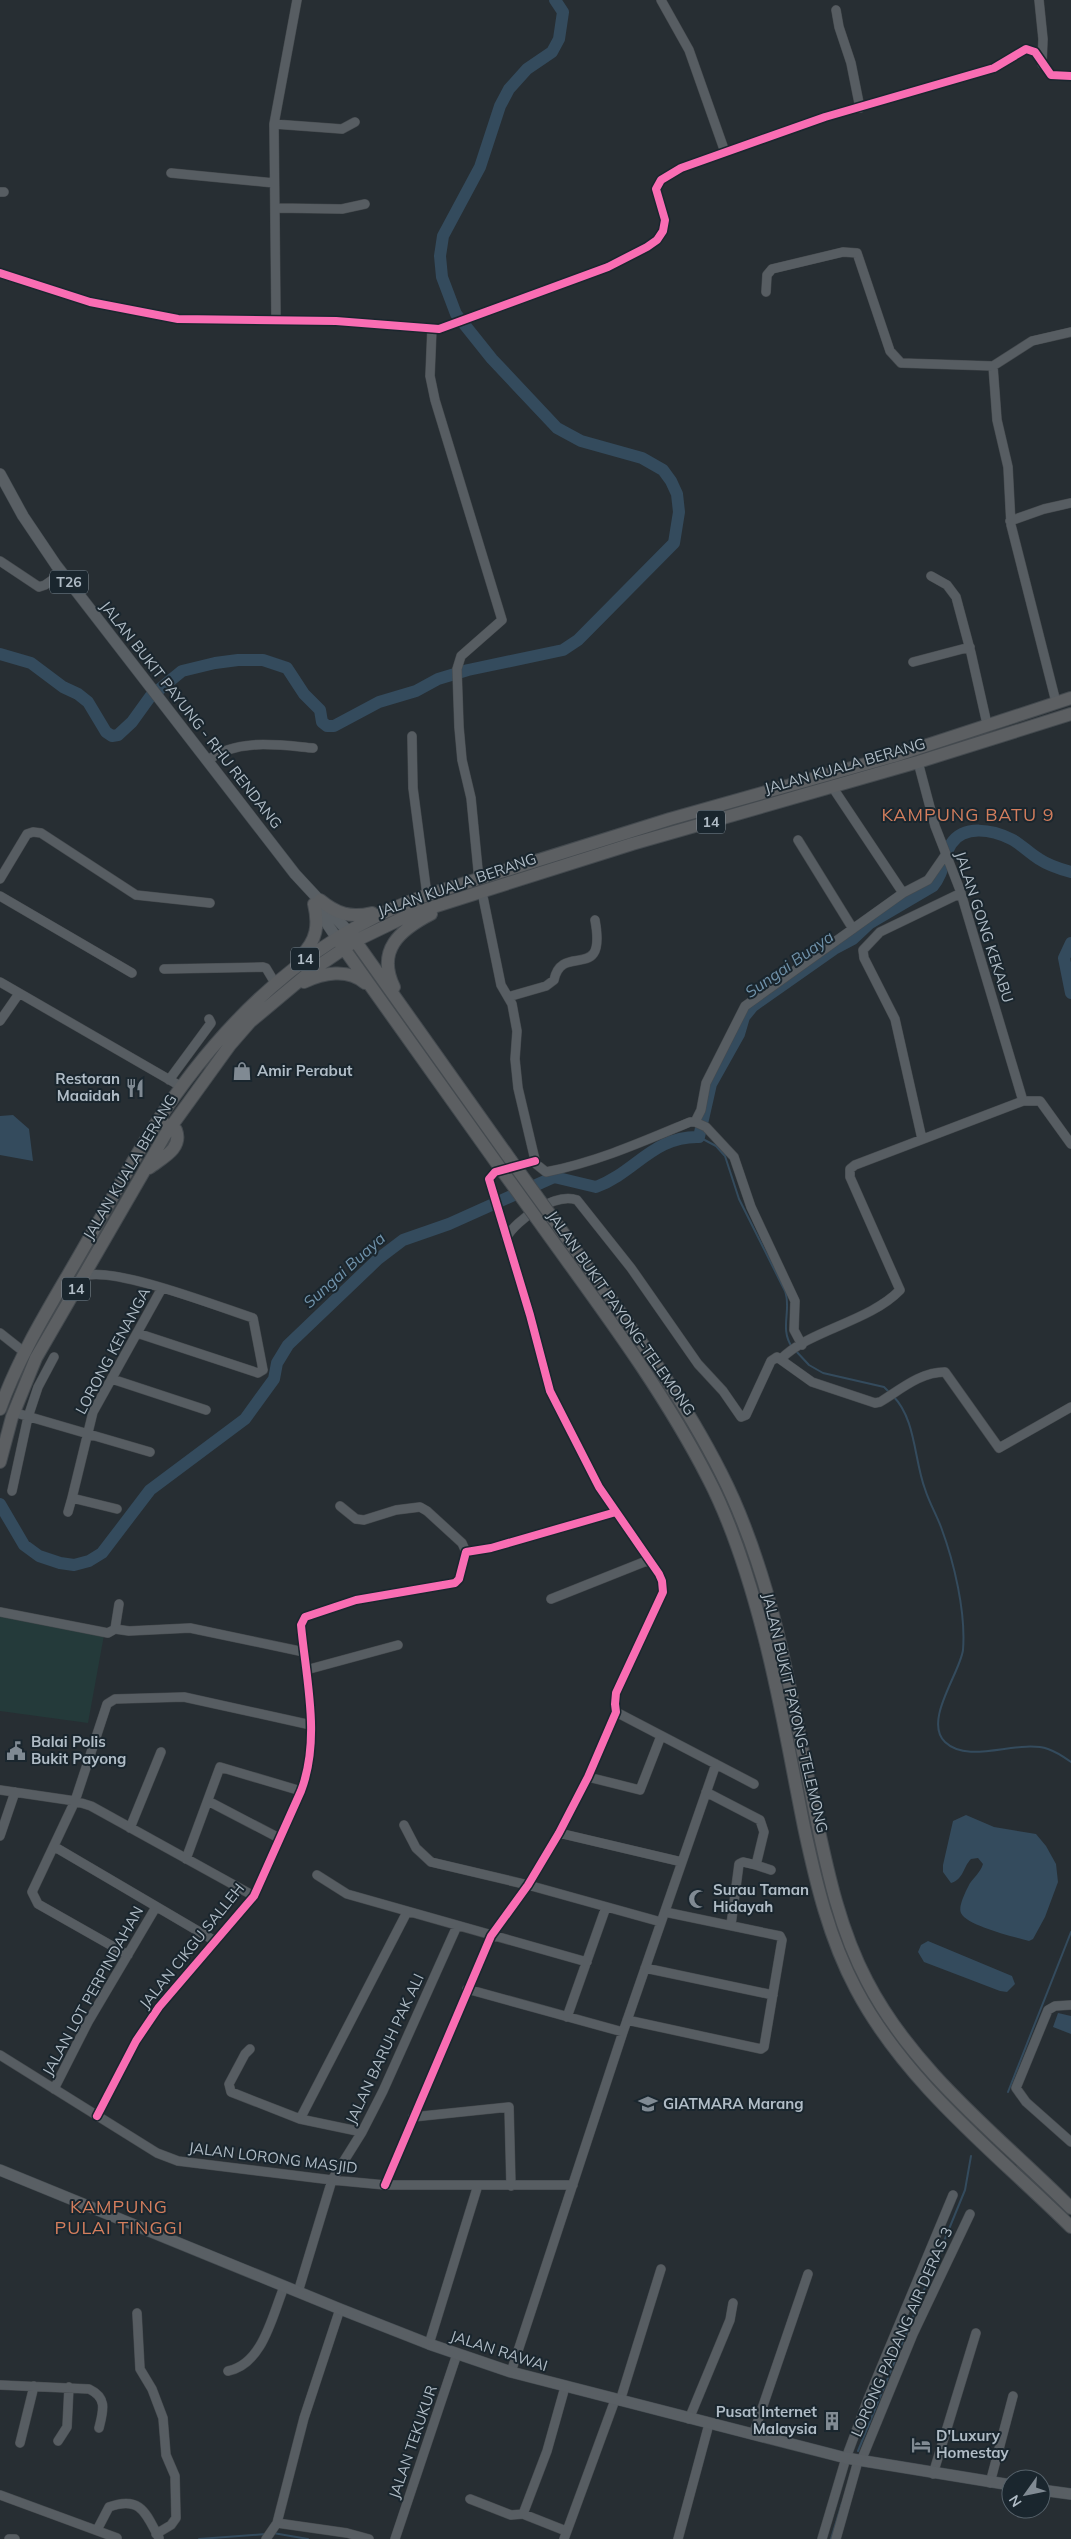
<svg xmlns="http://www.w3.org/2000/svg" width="1071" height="2539" viewBox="0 0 1071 2539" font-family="Mulish,sans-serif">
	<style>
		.green { fill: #243a3a }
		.water { fill: #344b5d }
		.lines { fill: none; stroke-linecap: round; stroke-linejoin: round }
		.stream { stroke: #344b5d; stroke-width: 2 }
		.river { stroke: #344b5d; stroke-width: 12 }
		.minor-casing { stroke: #454a4e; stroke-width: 10 }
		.major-casing { stroke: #444b50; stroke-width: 12 }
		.highway-casing { stroke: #444a4f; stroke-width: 14 }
		.minor { stroke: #575d62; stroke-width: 9 }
		.major { stroke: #595f64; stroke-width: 11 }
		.highway { stroke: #5c5f62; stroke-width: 12 }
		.highway-bridge-casing { stroke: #444a4f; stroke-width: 14; stroke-linecap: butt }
		.highway-bridge { stroke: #5c5f62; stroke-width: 12 }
		.cycleway-casing { stroke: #1a262e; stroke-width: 11 }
		.cycleway { stroke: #f96db3; stroke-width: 8 }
		.labels { text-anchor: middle; stroke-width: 4; stroke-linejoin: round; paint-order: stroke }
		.shield { fill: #1a262e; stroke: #838f98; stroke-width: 1 }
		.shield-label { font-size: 14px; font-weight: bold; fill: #b0bcc6 }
		.street-label { font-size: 15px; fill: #b0bcc6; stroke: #1a262e }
		.poi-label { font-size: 15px; font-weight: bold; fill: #b0bcc6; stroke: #1a262e; text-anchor: start }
		.water-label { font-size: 16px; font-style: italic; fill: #7092aa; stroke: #1a262e }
		.quarter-label { font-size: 18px; letter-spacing: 1px; fill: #d47e5d; stroke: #1a262e }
	</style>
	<rect width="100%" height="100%" fill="#272e33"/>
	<path class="green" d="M0,1616L104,1635L88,1723L0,1711Z"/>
	<path class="water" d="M13,1115L29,1129L33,1161L0,1155V1116Z
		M966,1815L994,1827L1036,1834L1046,1846L1056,1864L1058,1882L1045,1917L1033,1939L1029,1941C1015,1937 967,1926 961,1913C958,1907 965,1893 968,1887C972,1878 980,1874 983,1864L978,1858L971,1859C963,1867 964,1879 951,1883L943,1872V1865L953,1821Z
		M928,1941L1012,1976L1015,1984L1007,1992L1000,1991L924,1962L918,1952L921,1945Z
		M1058,2013L1071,2016V2034L1053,2027Z"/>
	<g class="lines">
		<path class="stream" d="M699,1137L716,1146L725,1156L739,1199L785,1291C792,1310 779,1328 792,1347
			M795,1350L809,1365L823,1373L884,1387L890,1393
			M893,1396C916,1419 914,1460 925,1489C929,1502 936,1514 941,1527C954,1562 966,1612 963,1650C960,1673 923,1721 945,1742C969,1765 1017,1739 1048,1749C1057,1752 1064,1757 1071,1762
			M1008,2092L1071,1932
			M858,2451L965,2190L971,2156
			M273,2533L308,2539
			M199,2539L266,2534
			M831,2539L842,2503"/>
		<path class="river" d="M0,654L31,663L63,687L78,694L88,702L106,732L112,736L118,735L132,722L150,697L182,671L215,663L238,660H263L287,668L304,694L320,710L322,722L327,726H334L379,702L416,691L438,679L468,670L563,650L578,640L674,543L679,512L677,494L671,481L663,470L642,458L581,441L557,428L492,359L456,314L442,277L440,256L443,236L480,167L500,106L509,89L527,69L552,52L559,39L563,12L555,0
			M1071,943L1064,958L1071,993
			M0,1504L24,1545L39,1556L60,1563L74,1565L89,1561L102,1553L150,1490L245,1419L274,1379L277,1363L288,1345L378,1259L403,1240L449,1224L554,1177L596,1187C636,1172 653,1136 699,1137L711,1084L739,1034L744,1017L753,1006L834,949L853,939L870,923L933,886C945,872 942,858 951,844C964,824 993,830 1011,839C1021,844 1029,853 1039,859C1048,865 1060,869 1071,872"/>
		<g class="minor-casing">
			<path id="minor" d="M661,0L689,50L725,152
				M1039,0L1043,39L1042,64
				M836,10L839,27L851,63L860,108
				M274,124L342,129L355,122
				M171,173L274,183
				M0,192H4
				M275,208L342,209L365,204
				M0,273L90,302L178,319L336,321L439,329L608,267L647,247L657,240L663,231L665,220L656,189L661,180L681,168L825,117L994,68L1026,49L1035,52L1051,75L1071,76
				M766,292L767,275L772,269L843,252L857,253L890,351L901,363L993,366L1032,341L1071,332
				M276,320L274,124L297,0
				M432,328L430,376L435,400L502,620L461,656L457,669L459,727L462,760L471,798L479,880
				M993,366L997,420L1008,467L1011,525L1056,702
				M1010,521L1044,509L1071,503
				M0,561L39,587L45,585L62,573
				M931,576L947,585L956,597L971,653L987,724
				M913,662L970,647
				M412,736L413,788L427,895
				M208,760C238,738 279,745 313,748
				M918,762L935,826L960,890L1023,1101
				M833,788L903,893
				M798,840L853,929
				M0,879L27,834L33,832L41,833L136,895L210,903
				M482,892L501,985L512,1004L517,1031L515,1059L518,1088L536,1164L546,1172C597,1162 642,1142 690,1122H695L706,1127L734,1157L751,1207L795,1301L794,1330L802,1345
				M0,896L132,973
				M164,969L263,967L266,968L275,983
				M0,982L182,1087
				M508,997L546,986L554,980C562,941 607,985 595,920
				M0,1021L18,995
				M169,1080L211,1023L209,1019
				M695,1122L701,1110L706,1083L745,1006L903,893L928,880L946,854
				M922,1139L895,1019L864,958L863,950L880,932L961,893
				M506,1238C516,1220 555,1192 577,1200L631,1268L698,1364L723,1391L741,1417L746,1415L771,1361L777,1357L812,1382L875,1403L880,1402C900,1390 920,1372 945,1372L999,1448L1071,1407
				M84,1276C114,1266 219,1307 253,1318L263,1370L258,1373L137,1333
				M0,1333L24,1352
				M781,1359C809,1330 869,1322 900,1290L850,1177V1169L855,1165L1023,1101H1040L1071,1144
				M112,1379L206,1410
				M13,1412L150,1452
				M12,1491L28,1417L38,1387L54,1357
				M340,1506L356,1519L364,1520L396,1510L420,1507L427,1511L462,1543L466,1552
				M117,1509L72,1498L93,1412L162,1288
				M68,1512L72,1498
				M551,1599L649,1560
				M0,1612L108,1633L115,1629L119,1604
				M115,1629L129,1631L190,1628L304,1652
				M306,1670L398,1645
				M616,1712L754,1784
				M588,1777L640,1790L661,1736
				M0,1790L75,1801L91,1806L254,1896
				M706,1792L760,1820L764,1832L756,1865L743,1862L739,1864L731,1925
				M208,1801L279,1838
				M404,1825L416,1848L431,1862L528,1885L661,1922
				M130,1828L161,1752
				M559,1833L682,1862
				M0,1836L15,1792
				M55,1847L215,1941
				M186,1859L220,1767L301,1791
				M756,1865L771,1870
				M317,1875L347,1894L587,1962
				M128,1955L38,1904L32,1892L75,1801L107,1704L115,1699L184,1697L311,1725
				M645,1968L773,1995
				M467,1989L623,2032
				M1071,2005L1055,2006L1048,2010L1016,2088L1026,2102L1071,2142
				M567,2017L606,1907
				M627,2020L761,2049L764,2047L782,1940L780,1936L665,1912
				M250,2049L245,2054L229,2084L231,2092L300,2119L362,2132
				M0,2055L157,2153L178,2161L332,2180L385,2185H573
				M54,2089L88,2022L156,1907
				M97,2116L136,2041L159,2007L254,1896L301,1791C321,1739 306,1679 301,1625L305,1617L356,1600L455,1583L459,1579L466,1552L491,1548L616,1512
				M413,2117L509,2107L511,2186
				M300,2119L407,1912
				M385,2185L491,1936L528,1885L559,1833L588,1777L616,1712L615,1704L616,1693L663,1592L662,1581L659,1574L599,1487L550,1391L530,1315L489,1179L495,1172L535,1161
				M298,2292L332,2180L362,2132L383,2091L457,1926
				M137,2313L140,2369L152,2389L163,2418L166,2455L175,2476L176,2518L171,2525L156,2534
				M429,2344L478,2185
				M228,2371C263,2364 272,2316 284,2287
				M511,2372L623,2032L716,1764
				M0,2385L89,2389C108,2398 103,2411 99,2428
				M620,2401L661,2269
				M689,2419L730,2320L733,2303
				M753,2435L808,2274
				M58,2441L67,2427L69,2387
				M20,2443L34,2386
				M861,2461L913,2334L970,2214
				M933,2474L976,2333
				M990,2483L1013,2396
				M0,2495L117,2538
				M470,2499L511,2515L523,2514L547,2451L565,2387
				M523,2514L566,2531
				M277,2523L347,2533L369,2539
				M97,2530L109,2507C141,2495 146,2514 159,2538
				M9,2539H15
				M266,2539L277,2523L304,2418L340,2309
				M395,2539L457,2354
				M564,2539L615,2400
				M678,2539L709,2424
				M822,2539L846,2458L868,2399L953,2195
				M836,2539L858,2461"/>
		</g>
		<g class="major-casing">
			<path id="major" d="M0,474L23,516L56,565L295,874L347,930
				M315,906L336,937
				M0,2170L340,2309L429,2344L511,2372L846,2458L1011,2485
				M1041,2490L1071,2494"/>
		</g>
		<g class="highway-casing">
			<path id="highway" d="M320,900C337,914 350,918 372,913
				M351,935L510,1159
				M340,943L498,1165
				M301,956C317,940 319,925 314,904
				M304,982C323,973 348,968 365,983
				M394,987C376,950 400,930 431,914
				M149,1168C162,1158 183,1149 176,1130L165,1124
				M549,1213C609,1298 674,1380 721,1473C745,1520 764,1579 777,1630C792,1692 803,1755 816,1817C828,1873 840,1930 867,1981C914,2072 1000,2137 1071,2208
				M537,1219C597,1303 661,1386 708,1478C732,1524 750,1582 763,1632C780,1696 791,1763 804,1827C816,1883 829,1938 856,1989C906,2084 996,2153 1071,2227
				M0,1409C21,1350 56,1297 87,1242C109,1204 130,1165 153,1128C220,1024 309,936 427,895L670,819L894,756L1071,698
				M0,1462L12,1417L36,1358L165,1135L230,1045L250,1022L311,971L355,941L411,914L632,844L918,762L1071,714"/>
		</g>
		<use href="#minor" class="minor"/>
		<use href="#major" class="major"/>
		<use href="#highway" class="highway"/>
		<g class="highway-bridge-casing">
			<path id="highway-bridge" d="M510,1159L549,1213
				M498,1165L537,1219"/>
		</g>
		<use href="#highway-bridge" class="highway-bridge"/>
		<g class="cycleway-casing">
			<path id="cycleway" d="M0,273L90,302L178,319L336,321L439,329L608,267L647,247L657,240L663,231L665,220L656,189L661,180L681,168L825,117L994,68L1026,49L1035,52L1051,75L1071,76
				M97,2116L136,2041L159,2007L254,1896L301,1791C321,1739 306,1679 301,1625L305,1617L356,1600L455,1583L459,1579L466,1552L491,1548L616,1512
				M385,2185L491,1936L528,1885L559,1833L588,1777L616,1712L615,1704L616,1693L663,1592L662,1581L659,1574L599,1487L550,1391L530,1315L489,1179L495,1172L535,1161"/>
		</g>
		<use href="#cycleway" class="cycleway"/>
	</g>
	<defs>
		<g id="shop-bare" transform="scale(1.5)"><path d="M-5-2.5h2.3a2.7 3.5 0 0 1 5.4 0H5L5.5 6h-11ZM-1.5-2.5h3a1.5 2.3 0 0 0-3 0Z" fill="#808a93" stroke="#1a262e" stroke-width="2.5" paint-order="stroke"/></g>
		<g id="restaurant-bare" transform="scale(1.5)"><path d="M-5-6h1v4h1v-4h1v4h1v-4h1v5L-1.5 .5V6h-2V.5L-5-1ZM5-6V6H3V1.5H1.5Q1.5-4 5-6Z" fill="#808a93" stroke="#1a262e" stroke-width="2.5" paint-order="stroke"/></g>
		<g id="civic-bare" transform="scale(1.5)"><path d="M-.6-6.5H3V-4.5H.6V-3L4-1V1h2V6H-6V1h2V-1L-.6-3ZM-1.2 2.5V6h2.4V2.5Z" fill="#808a93" stroke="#1a262e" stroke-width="2.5" paint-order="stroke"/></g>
		<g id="mosque-bare" transform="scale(1.5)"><path d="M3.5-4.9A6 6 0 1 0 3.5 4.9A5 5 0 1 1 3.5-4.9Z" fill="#808a93" stroke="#1a262e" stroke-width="2.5" paint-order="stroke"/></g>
		<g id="university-bare" transform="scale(1.5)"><path d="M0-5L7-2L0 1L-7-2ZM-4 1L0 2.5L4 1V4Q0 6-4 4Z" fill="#808a93" stroke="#1a262e" stroke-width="2.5" paint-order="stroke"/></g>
		<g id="building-bare" transform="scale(1.5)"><path d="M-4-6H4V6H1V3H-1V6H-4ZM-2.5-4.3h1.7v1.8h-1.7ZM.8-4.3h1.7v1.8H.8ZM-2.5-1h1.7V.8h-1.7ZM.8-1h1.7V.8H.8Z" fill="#808a93" stroke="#1a262e" stroke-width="2.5" paint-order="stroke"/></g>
		<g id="hotel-bare" transform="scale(1.5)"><path d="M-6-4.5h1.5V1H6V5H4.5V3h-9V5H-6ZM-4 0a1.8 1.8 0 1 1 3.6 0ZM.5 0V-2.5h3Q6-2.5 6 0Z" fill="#808a93" stroke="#1a262e" stroke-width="2.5" paint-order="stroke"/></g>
	</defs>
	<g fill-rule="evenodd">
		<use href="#shop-bare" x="242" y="1071"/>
		<use href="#restaurant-bare" x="135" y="1088"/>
		<use href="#civic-bare" x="16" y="1751"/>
		<use href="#mosque-bare" x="698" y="1899"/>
		<use href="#university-bare" x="648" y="2104"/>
		<use href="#building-bare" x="832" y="2421"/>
		<use href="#hotel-bare" x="921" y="2445"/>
	</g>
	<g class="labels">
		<g class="shield">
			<rect x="50" y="570.5" width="38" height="23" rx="4"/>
			<rect x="697" y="810.5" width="28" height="23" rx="4"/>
			<rect x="291" y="947.5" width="28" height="23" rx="4"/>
			<rect x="62" y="1277.5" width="28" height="23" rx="4"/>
		</g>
		<g class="shield-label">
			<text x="69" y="587">T26</text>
			<text x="711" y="827">14</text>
			<text x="305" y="964">14</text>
			<text x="76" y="1294">14</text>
		</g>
		<g class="street-label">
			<text transform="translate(191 715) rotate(52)" y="5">JALAN BUKIT PAYUNG - RHU RENDANG</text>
			<text transform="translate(845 766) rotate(-16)" y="5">JALAN KUALA BERANG</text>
			<text transform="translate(457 885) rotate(-19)" y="5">JALAN KUALA BERANG</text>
			<text transform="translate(984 927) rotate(72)" y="5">JALAN GONG KEKABU</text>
			<text transform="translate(130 1167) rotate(-59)" y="5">JALAN KUALA BERANG</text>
			<text transform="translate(621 1313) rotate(55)" y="5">JALAN BUKIT PAYONG-TELEMONG</text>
			<text transform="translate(113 1351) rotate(-62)" y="5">LORONG KENANGA</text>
			<text transform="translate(795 1713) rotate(77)" y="5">JALAN BUKIT PAYONG-TELEMONG</text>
			<text transform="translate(192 1946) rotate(-51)" y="5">JALAN CIKGU SALLEH</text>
			<text transform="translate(93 1991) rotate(-61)" y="5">JALAN LOT PERPINDAHAN</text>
			<text transform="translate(385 2049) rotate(-65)" y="5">JALAN BARUH PAK ALI</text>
			<text transform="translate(273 2158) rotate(7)" y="5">JALAN LORONG MASJID</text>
			<text transform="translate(902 2332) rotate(-66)" y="5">LORONG PADANG AIR DERAS 3</text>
			<text transform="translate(499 2351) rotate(18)" y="5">JALAN RAWAI</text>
			<text transform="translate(413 2442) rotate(-71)" y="5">JALAN TEKUKUR</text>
		</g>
		<g class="poi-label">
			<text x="257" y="1076">Amir Perabut</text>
			<text x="120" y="1084" text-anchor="end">Restoran<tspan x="120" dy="17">Maaidah</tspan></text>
			<text x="31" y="1747">Balai Polis<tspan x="31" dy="17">Bukit Payong</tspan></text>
			<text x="713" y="1895">Surau Taman<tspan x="713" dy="17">Hidayah</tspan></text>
			<text x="663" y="2109">GIATMARA Marang</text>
			<text x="817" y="2417" text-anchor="end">Pusat Internet<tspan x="817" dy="17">Malaysia</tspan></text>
			<text x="936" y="2441">D'Luxury<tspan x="936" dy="17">Homestay</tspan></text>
		</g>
		<g class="water-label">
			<text transform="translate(789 964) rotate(-35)" y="6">Sungai Buaya</text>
			<text transform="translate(344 1270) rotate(-42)" y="6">Sungai Buaya</text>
		</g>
		<g class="quarter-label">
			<text x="968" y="821">KAMPUNG BATU 9</text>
			<text x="119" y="2213">KAMPUNG<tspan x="119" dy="21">PULAI TINGGI</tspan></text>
		</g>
	</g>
	<g transform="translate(1026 2494) rotate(237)"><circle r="24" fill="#1a262e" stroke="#56626b"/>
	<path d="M0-4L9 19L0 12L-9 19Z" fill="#808a93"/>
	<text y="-8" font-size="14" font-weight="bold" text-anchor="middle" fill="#b0bcc6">N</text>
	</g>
</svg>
